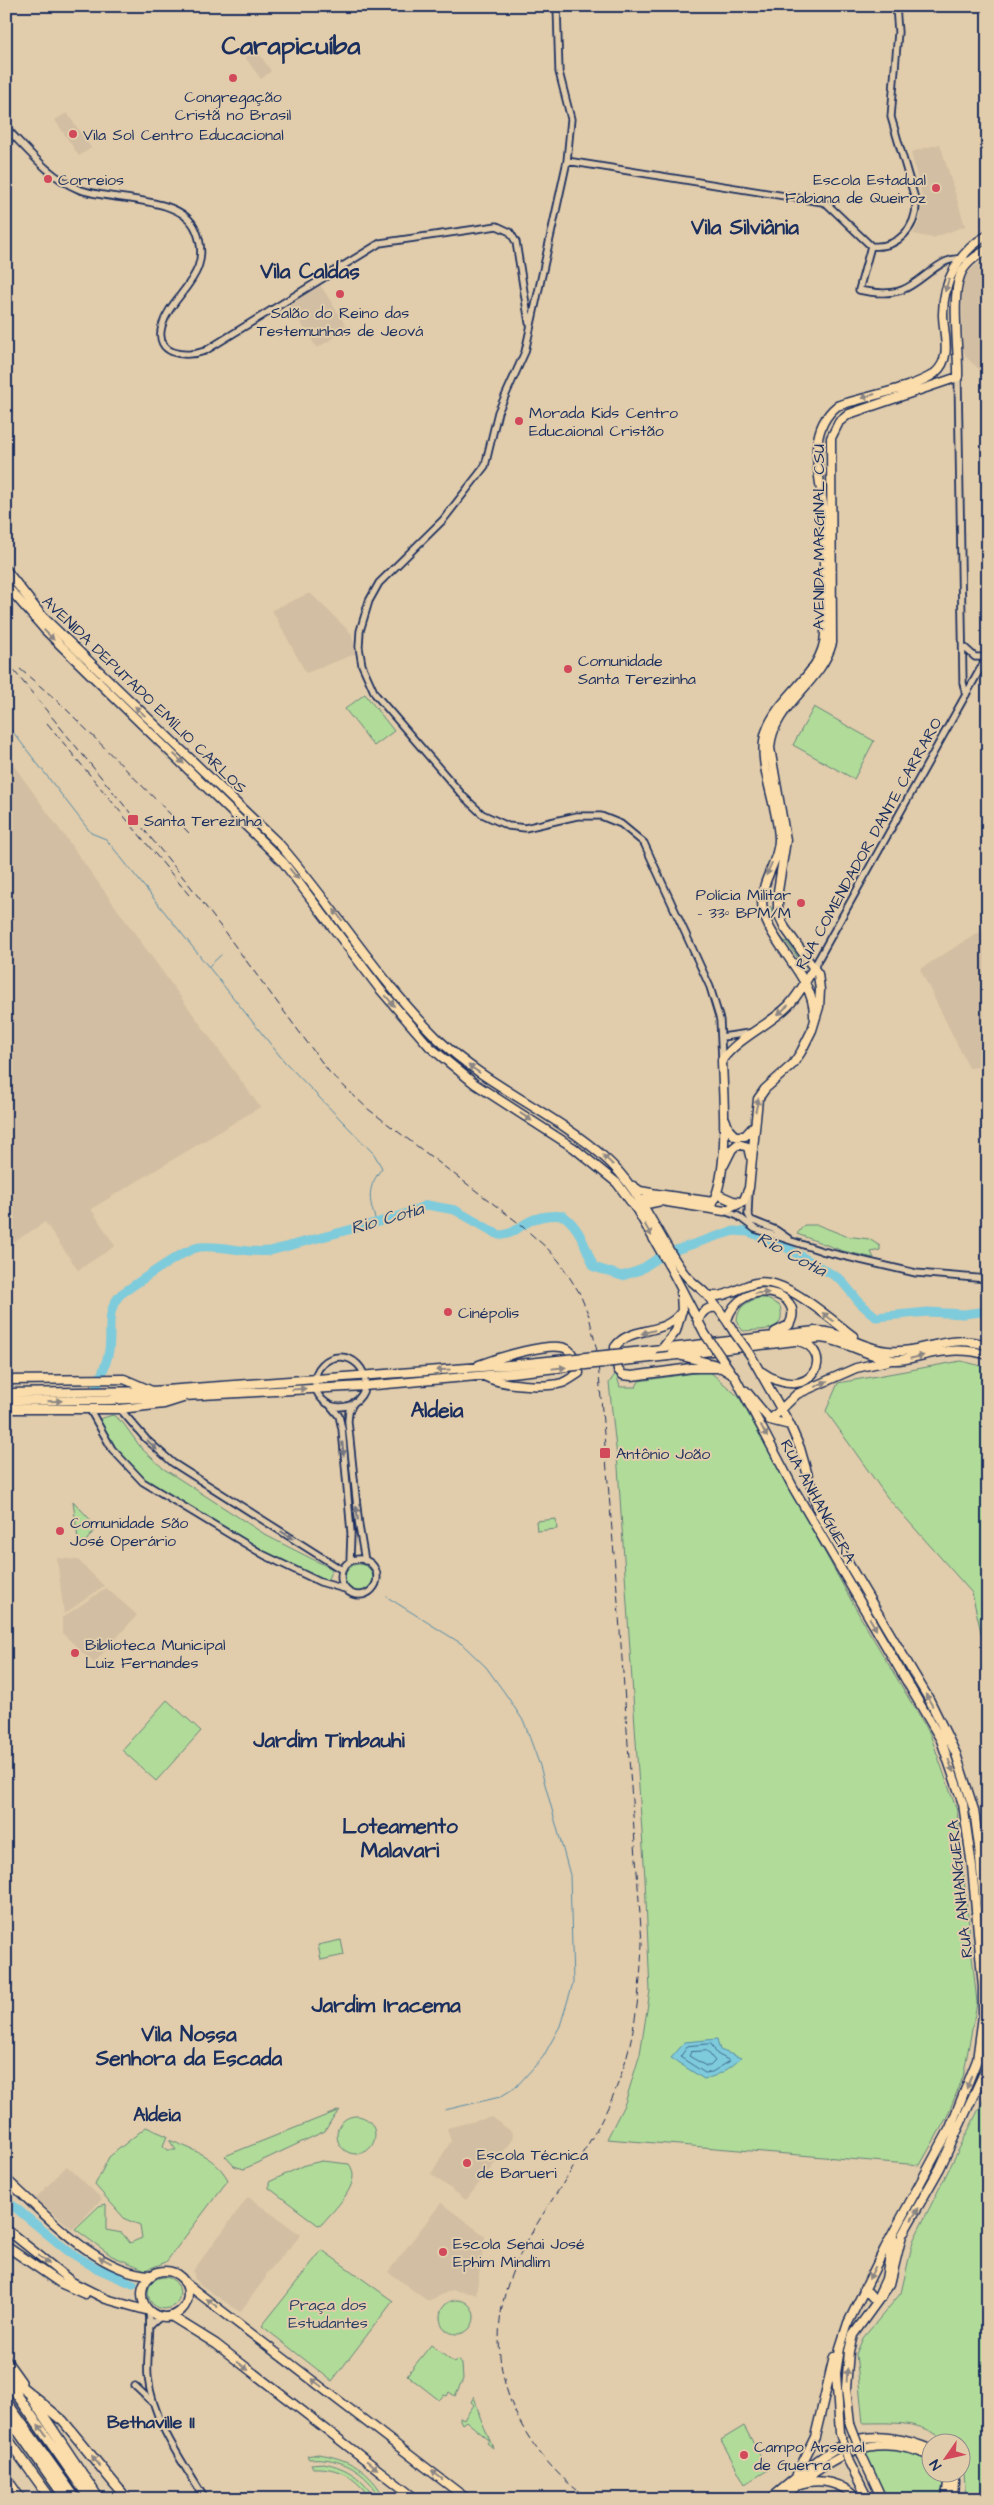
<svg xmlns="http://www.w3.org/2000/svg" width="994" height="2505" viewBox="0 0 994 2505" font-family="'Architects Daughter',sans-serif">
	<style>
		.built { fill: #d2bea2 }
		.green { fill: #b1db98; stroke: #66857b }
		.water { fill: #7ecbdc; stroke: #568daa }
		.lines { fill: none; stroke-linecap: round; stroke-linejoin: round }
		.shore { stroke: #436d90; stroke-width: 1 }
		.stream { stroke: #568daa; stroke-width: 1 }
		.river { stroke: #7ecbdc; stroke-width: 9 }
		.minor-casing { stroke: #1b2f5e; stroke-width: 9 }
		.major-casing { stroke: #1b2f5e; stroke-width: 11 }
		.highway-casing { stroke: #1b2f5e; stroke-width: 12 }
		.minor { stroke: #e1ccab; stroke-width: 5.5 }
		.major { stroke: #fbddab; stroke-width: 8 }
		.highway { stroke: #fbddab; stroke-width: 9 }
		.rail { stroke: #1b2f5e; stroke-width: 1; stroke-dasharray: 8 4; stroke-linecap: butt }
		.major-bridge-casing { stroke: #1b2f5e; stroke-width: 11; stroke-linecap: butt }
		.major-bridge { stroke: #fbddab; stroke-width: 8 }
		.oneway { fill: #8b8684 }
		.oneway2 { fill: #747681 }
		.poi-dot { fill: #d1495b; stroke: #e1ccab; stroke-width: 2 }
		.labels { text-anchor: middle; stroke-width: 4; stroke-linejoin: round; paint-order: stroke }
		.poi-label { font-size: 16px; fill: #1b2f5e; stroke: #e1ccab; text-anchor: start }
		.street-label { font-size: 16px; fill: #1b2f5e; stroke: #e1ccab }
		.park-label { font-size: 16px; fill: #2a4064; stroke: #e1ccab }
		.water-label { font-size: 18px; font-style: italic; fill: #253f6b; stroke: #e1ccab }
		.neighbourhood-label { font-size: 18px; font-weight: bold; fill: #1b2f5e; stroke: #e1ccab }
		.quarter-label { font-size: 19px; font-weight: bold; fill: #1b2f5e; stroke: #e1ccab }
		.district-label { font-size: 21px; font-weight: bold; fill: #1b2f5e; stroke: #e1ccab }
		.town-label { font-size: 26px; font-weight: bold; fill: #1b2f5e; stroke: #e1ccab }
	</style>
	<rect width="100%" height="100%" fill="#e1ccab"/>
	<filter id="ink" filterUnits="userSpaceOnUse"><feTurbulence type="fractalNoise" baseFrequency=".02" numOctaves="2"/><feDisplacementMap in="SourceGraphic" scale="10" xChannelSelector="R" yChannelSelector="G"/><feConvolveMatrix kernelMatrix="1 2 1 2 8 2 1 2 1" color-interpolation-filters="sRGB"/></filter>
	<g filter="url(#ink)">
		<path class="built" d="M256,49L271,71L261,79L245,57Z
			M67,113L91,148L79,156L55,120Z
			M940,144L965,226L933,238L913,234L920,220L923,201L911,152Z
			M988,256V378L966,357L963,350L962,289L964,278L969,271Z
			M319,283L348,329L317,348L288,303Z
			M310,593L352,634L355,654L306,673L272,610Z
			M6,755L260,1107L91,1209L115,1246L78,1270L45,1222L6,1247Z
			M988,927V1066L969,1068L920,969Z
			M57,1558L78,1560L104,1586L64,1614Z
			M106,1588L137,1615L94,1663L62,1633V1618Z
			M492,2117L513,2133L512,2141L466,2200L431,2174L451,2141L447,2128Z
			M67,2166L102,2199L73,2229L35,2199Z
			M248,2197L301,2235L266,2274V2277L240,2312L201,2285L195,2279L193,2271Z
			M441,2203L485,2236L476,2294L452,2290L428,2301L388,2272Z"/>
		<path class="green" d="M365,694L394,731L374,746L345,709Z
			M814,707L874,741L854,779L793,745Z
			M766,907H771L774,920L772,924L784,941L788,942L805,966L803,973L798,965L799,960L787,943L782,942L772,926Z
			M804,1225H818L846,1236L869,1239L880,1246V1250L871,1252L874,1258L843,1251L797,1234Z
			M758,1298H766L780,1306C787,1333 763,1329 743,1331L737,1323C737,1307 745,1303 758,1298Z
			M961,1361L981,1366L988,1371V1663L972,1593L887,1497L826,1411L838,1383Z
			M709,1371L739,1397L861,1618L930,1734L957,1811L977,2003L963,2077L946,2119L920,2165L607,2139L625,2103L640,2054L650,1991L645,1878L618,1467L609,1383L616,1373L620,1387H636L639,1381Z
			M113,1415L123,1423L142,1449L164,1469L269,1537L332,1569L328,1579L321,1581L258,1552L145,1480L119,1454L99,1419Z
			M73,1501L97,1527L82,1546L78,1539Z
			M556,1519L557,1529L537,1531L536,1521Z
			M345 1578a14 14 0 1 1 28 0a14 14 0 1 1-28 0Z
			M167,1700L201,1731L156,1781L122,1750Z
			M341,1940L344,1955L321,1960L318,1945Z
			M988,2091V2499H966L964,2474L962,2467V2442H945C925,2420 891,2423 863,2423L856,2354L863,2338L901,2293L913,2241Z
			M340,2110L332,2119L325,2131L244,2169L234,2166L225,2156Z
			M337 2135a19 19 0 1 1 38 0a19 19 0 1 1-38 0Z
			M146,2127L167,2136L163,2146L168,2150H176L169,2140C191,2149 216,2157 228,2180L166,2262L146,2270L112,2256L75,2229L99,2206L106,2204V2230L122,2233L130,2243L142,2238L140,2225L125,2219L95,2185L109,2157Z
			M322,2161L349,2164C364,2183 333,2210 322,2224L318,2225L269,2188V2182L305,2165Z
			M322,2250L393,2301L332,2381L262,2326Z
			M148 2293a16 16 0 1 1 32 0a16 16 0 1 1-32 0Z
			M440 2317a17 17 0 1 1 34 0a17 17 0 1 1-34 0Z
			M431,2345L454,2363L457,2360L462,2364L463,2379L455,2396L449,2392L447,2396L444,2395L439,2400L407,2375Z
			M474,2396L480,2417L493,2448L487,2443L489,2440L466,2421L462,2424L460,2420V2417L464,2419L474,2405L471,2402Z
			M744,2426L768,2470L745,2484L721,2440Z
			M896,2447L931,2461L932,2472L941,2473L943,2483L941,2499H886L864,2449Z
			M318,2454C348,2458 371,2471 385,2499H381C367,2472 340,2456 309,2459L307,2456Z
			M324,2463C348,2468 362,2478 375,2499H371C356,2478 340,2467 313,2468L311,2464Z"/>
		<path class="water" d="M717,2039L720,2050L741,2058C731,2068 718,2076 704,2079L671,2058L685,2042Z"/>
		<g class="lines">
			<path class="shore" d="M711,2044L717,2054L730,2061L712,2072L705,2073L680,2057L688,2046Z
				M707,2051L715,2061L710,2066H706L689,2056L691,2052Z"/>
			<path class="stream" d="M6,723L91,833L106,839L284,1061L374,1154L382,1168C367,1188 368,1198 376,1221
				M209,966L221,955
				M387,1597L462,1644L486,1667L507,1696L524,1722L540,1766L570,1875L573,1983L560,2026L543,2057L516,2087L500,2097L445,2110"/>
			<path class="river" d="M96,1388C101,1376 107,1364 109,1350C112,1329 105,1311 121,1294C138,1283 183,1249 200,1247C224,1245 246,1254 270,1251L397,1217L427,1205L455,1210L499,1235C513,1235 517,1228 528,1222C539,1216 553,1215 564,1216C582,1230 585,1248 594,1267L622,1276L640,1270L658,1258L676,1250L714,1237L734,1231L749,1232L782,1245L840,1279L860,1303L876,1317L928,1312L964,1314L988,1311
				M6,2200L68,2251L94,2267L133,2284"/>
			<g class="minor-casing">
				<path id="minor" d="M557,6L559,72L571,119L567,161L525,352L498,412L485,466L443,520L379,583L369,601L360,631L359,647L362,665L375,694L464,797L482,814L508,826L525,828L577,816H601L621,824L644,843L710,987L720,1020L722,1060
					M6,128C28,150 49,177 78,189C110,202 181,194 196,230C215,276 172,292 162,326C154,355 185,358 205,351L380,243L497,226L510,232L516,242L529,323
					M567,161L822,202L827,204L871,246
					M871,246C898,249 917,227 916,202L891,117L898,32L896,6
					M871,246L859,290C873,293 888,295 902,290C926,281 943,250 970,261
					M958,377L963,683L966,695
					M964,647L975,657H985
					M814,967L988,655
					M722,1037L749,1033
					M749,1191L748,1214L751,1220L776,1230L789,1239
					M724,1211L738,1216L755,1229L822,1251L916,1273L988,1279
					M315 1382a25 25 0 1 1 50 0a25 25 0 1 1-50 0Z
					M354,1402L349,1411L348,1421L359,1526L365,1561
					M329,1404L339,1416L342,1429L351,1533L350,1561
					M89,1408L112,1449L143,1482L264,1555L320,1582L345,1589
					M120,1409L146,1439L173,1463L342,1570
					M341 1577a18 18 0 1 1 36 0a18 18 0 1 1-36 0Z
					M149,2311C152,2333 146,2355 148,2377C153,2422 182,2461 205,2499
					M151,2325L160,2317
					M135,2386L153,2403"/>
			</g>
			<g class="major-casing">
				<path id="major" d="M6,570L42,616L280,845C335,908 379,981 438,1039C487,1086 553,1112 604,1157C640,1188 656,1234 683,1272C689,1281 700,1287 707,1295C717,1306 726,1319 734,1332
					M6,585L45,630L283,862L379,988L430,1047L475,1084L574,1148L617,1183L637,1210L671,1269L705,1334
					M814,1016C815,974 762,939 762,901C762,879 779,861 779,840C779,807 756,763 766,732C778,695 824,674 825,634C826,609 824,583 824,558C824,543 825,528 824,513C821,477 804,433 837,406C862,397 916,388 935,373C953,358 943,334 943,314C943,281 959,251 988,235
					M725,1119L729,1130L735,1136H745L754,1126
					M724,1165L732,1149L738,1144L748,1147L750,1156
					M633,1186L640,1191L657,1194
					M717,1194L733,1201L741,1202
					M639,1202L657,1194L713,1202C730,1168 723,1099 722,1060C739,1037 768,1026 788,1006C799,995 806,981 814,967
					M637,1210L647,1204L661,1201L724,1211L743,1202L749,1188L758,1099L765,1089L793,1064L801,1052L812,1030L819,1007L820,990L818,974L785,928L778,913V891L786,840L770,748C772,706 821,684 832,643L831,438L839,422L849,414L958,377C959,350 951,299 960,276C964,264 977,255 988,249
					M681,1293L682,1311C665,1337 630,1325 615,1347L618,1370L623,1375L632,1376L691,1368H717
					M708,1295C724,1300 740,1286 756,1283C784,1276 831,1320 853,1336
					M727,1320C741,1275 808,1291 789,1325L775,1332
					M698,1323C700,1313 707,1306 717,1308
					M662,1349L676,1331L681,1313
					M653,1350L815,1331C842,1331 862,1349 888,1351C925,1354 948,1332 988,1346
					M669,1356L820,1338C846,1340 867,1357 893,1360C903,1361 914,1357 924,1355C946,1350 966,1348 988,1355
					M682,1356L717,1365L730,1373
					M751,1356L790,1425L800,1448L819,1514L929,1699L956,1754L974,1810L979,1847L988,1949
					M722,1359L736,1379L794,1489L941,1740L963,1804L972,1866L983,1987V2016L977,2060L950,2128L885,2248L848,2323L840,2348L836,2373L840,2433
					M479,1365C495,1359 552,1340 567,1349C574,1353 577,1365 579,1373C574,1376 568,1381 562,1383C544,1388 502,1385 486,1377
					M762,1372C812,1407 837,1350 798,1341
					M6,1380L124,1379L152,1391
					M746,1391L770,1420L797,1394L856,1368L888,1361
					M6,1393L152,1391L509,1365
					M6,1401L110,1400L364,1386L511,1373
					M6,1409H120L164,1404L183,1398
					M770,1420L790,1425
					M6,1622V1637
					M977,2060L988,2049
					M6,2179C43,2212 98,2274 151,2275
					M6,2229L72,2282L106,2299L149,2311
					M6,2246L60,2283L85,2294
					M142 2294a23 23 0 1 1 46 0a23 23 0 1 1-46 0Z
					M184,2282L467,2499
					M864,2288L875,2300L882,2297
					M879,2294L886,2279L893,2238
					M171,2316L216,2344L416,2499
					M850,2424L846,2388L849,2351L853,2335L890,2284L902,2235L940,2168L988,2064
					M863,2458L882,2499
					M849,2462L868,2499
					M945,2472L948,2483L946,2499
					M952,2472L954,2481L953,2499
					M797,2474L815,2437L834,2357
					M6,2477L21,2499
					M800,2484C820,2478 842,2482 857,2499
					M770,2499C793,2481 822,2453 848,2442C874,2432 908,2439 932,2450
					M779,2499C829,2461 867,2426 932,2457"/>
			</g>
			<g class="highway-casing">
				<path id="highway" d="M6,2361L21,2382
					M6,2374L63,2421L127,2499
					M6,2379L90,2499
					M31,2397L99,2499
					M6,2401L76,2499
					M6,2414L66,2499
					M6,2437L51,2499"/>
			</g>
			<use href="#minor" class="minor"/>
			<use href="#major" class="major"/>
			<use href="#highway" class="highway"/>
			<path class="rail" d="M6,661L191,887L330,1073L368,1109L516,1221L547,1248L559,1261L579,1292L589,1316L597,1351L618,1602L642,1943C640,2000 633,2053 609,2105C583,2162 539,2210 514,2268C476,2356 514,2447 589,2499
				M20,669L60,703L189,833
				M47,723L189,895"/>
			<g class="major-bridge-casing">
				<path id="major-bridge" d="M734,1332L751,1356
					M705,1334L722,1359
					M509,1365L653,1350
					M511,1373L669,1356
					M850,2424L863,2458
					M840,2433L849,2462"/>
			</g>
			<use href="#major-bridge" class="major-bridge"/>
		</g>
		<defs><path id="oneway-solid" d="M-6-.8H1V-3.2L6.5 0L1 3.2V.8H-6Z" transform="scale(1.25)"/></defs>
		<g class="oneway">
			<use href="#oneway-solid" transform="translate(947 285) rotate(107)"/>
			<use href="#oneway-solid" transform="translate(868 396) rotate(164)"/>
			<use href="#oneway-solid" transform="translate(49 635) rotate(45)"/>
			<use href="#oneway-solid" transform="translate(140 711) rotate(-137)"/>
			<use href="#oneway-solid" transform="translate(179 759) rotate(44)"/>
			<use href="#oneway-solid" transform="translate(769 869) rotate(114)"/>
			<use href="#oneway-solid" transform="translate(294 874) rotate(50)"/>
			<use href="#oneway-solid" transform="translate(338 915) rotate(-127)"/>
			<use href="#oneway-solid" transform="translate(390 1001) rotate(51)"/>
			<use href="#oneway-solid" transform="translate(783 1010) rotate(138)"/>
			<use href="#oneway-solid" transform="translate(474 1069) rotate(-146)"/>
			<use href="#oneway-solid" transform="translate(757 1105) rotate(-77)"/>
			<use href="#oneway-solid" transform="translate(526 1117) rotate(33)"/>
			<use href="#oneway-solid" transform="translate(608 1160) rotate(-136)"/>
			<use href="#oneway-solid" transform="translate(648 1230) rotate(60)"/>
			<use href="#oneway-solid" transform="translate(762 1293) rotate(-2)"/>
			<use href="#oneway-solid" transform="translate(828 1317) rotate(-143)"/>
			<use href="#oneway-solid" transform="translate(648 1332) rotate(165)"/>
			<use href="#oneway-solid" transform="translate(917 1357) rotate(-13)"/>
			<use href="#oneway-solid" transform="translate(559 1368) rotate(-6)"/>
			<use href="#oneway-solid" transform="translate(443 1370) rotate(176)"/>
			<use href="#oneway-solid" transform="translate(821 1384) rotate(-24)"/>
			<use href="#oneway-solid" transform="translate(299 1389) rotate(-3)"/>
			<use href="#oneway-solid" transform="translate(55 1401) rotate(-1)"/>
			<use href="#oneway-solid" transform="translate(764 1431) rotate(62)"/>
			<use href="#oneway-solid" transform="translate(873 1624) rotate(60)"/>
			<use href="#oneway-solid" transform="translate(929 1700) rotate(-120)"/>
			<use href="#oneway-solid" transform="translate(951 1766) rotate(69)"/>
			<use href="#oneway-solid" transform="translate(969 2082) rotate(110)"/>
			<use href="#oneway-solid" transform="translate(915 2214) rotate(-58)"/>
			<use href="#oneway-solid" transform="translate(44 2260) rotate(39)"/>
			<use href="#oneway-solid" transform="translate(105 2260) rotate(-154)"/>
			<use href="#oneway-solid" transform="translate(872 2273) rotate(117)"/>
			<use href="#oneway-solid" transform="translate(212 2303) rotate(-143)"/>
			<use href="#oneway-solid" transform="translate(243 2366) rotate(37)"/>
			<use href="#oneway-solid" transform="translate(847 2375) rotate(-87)"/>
			<use href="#oneway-solid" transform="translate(317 2383) rotate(-143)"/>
			<use href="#oneway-solid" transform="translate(42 2430) rotate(-125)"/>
			<use href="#oneway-solid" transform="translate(96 2461) rotate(-128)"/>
			<use href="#oneway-solid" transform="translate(372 2465) rotate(38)"/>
			<use href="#oneway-solid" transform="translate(437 2475) rotate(-142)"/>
		</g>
		<g class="oneway2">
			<use href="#oneway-solid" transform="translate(152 1445) rotate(44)"/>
			<use href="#oneway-solid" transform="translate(343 1449) rotate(84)"/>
			<use href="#oneway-solid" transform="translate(357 1513) rotate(-97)"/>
			<use href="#oneway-solid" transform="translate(287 1535) rotate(31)"/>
		</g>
	</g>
	<g class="poi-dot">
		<circle cx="233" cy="78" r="5"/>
		<circle cx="73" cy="134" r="5"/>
		<circle cx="48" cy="179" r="5"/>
		<circle cx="936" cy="188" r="5"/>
		<circle cx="340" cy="294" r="5"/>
		<circle cx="519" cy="421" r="5"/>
		<circle cx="568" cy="669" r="5"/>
		<rect x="127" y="814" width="12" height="12" rx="2.5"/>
		<circle cx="801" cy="903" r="5"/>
		<circle cx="448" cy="1312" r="5"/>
		<rect x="599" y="1447" width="12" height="12" rx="2.5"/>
		<circle cx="60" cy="1531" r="5"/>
		<circle cx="75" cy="1653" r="5"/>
		<circle cx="467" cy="2163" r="5"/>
		<circle cx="443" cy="2252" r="5"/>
		<circle cx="744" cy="2455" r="5"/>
	</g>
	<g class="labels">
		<g class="poi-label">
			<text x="233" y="102" text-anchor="middle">Congregação<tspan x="233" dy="18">Cristã no Brasil</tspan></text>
			<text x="83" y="140">Vila Sol Centro Educacional</text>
			<text x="58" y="185">Correios</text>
			<text x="926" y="185" text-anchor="end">Escola Estadual<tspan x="926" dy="18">Fabiana de Queiroz</tspan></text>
			<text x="340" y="318" text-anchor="middle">Salão do Reino das<tspan x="340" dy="18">Testemunhas de Jeová</tspan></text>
			<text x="529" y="418">Morada Kids Centro<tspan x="529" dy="18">Educaional Cristão</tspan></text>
			<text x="578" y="666">Comunidade<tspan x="578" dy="18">Santa Terezinha</tspan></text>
			<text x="144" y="826">Santa Terezinha</text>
			<text x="791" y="900" text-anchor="end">Polícia Militar<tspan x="791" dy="18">- 33º BPM/M</tspan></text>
			<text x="458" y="1318">Cinépolis</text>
			<text x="616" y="1459">Antônio João</text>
			<text x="70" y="1528">Comunidade São<tspan x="70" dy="18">José Operário</tspan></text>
			<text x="85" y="1650">Biblioteca Municipal<tspan x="85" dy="18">Luiz Fernandes</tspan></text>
			<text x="477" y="2160">Escola Técnica<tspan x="477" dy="18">de Barueri</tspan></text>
			<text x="453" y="2249">Escola Senai José<tspan x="453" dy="18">Ephim Mindlim</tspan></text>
			<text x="754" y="2452">Campo Arsenal<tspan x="754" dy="18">de Guerra</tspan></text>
		</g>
		<g class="street-label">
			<text transform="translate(818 537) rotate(-90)" y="6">AVENIDA MARGINAL CSU</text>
			<text transform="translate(145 694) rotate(44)" y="6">AVENIDA DEPUTADO EMÍLIO CARLOS</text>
			<text transform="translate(868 843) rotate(-61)" y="6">RUA COMENDADOR DANTE CARRARO</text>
			<text transform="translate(819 1501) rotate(61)" y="6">RUA ANHANGUERA</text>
			<text transform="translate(959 1889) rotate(-96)" y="6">RUA ANHANGUERA</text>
		</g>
		<g class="park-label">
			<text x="328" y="2310">Praça dos<tspan x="328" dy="18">Estudantes</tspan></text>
		</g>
		<g class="water-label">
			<text transform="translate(387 1218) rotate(-16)" y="6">Rio Cotia</text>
			<text transform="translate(792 1254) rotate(28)" y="6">Rio Cotia</text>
		</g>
		<g class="neighbourhood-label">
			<text x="151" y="2428">Bethaville II</text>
		</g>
		<g class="quarter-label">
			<text x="157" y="2121">Aldeia</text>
		</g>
		<g class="district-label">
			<text x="745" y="234">Vila Silviânia</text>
			<text x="310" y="278">Vila Caldas</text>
			<text x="437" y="1417">Aldeia</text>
			<text x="329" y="1747">Jardim Timbauhi</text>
			<text x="400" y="1833">Loteamento<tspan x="400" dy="24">Malavari</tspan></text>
			<text x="386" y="2012">Jardim Iracema</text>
			<text x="189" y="2041">Vila Nossa<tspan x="189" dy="24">Senhora da Escada</tspan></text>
		</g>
		<g class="town-label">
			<text x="291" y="54">Carapicuíba</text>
		</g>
	</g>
	<rect width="994" height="2505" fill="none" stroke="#e1ccab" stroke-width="25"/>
	<rect x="12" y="12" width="969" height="2480" fill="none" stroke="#1b2f5e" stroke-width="2" filter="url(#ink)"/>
	<g transform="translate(946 2458) rotate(236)"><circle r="24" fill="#e1ccab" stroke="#928d8c"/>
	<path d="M0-4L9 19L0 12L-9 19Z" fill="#d1495b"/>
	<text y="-8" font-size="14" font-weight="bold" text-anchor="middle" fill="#1b2f5e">N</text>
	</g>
</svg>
